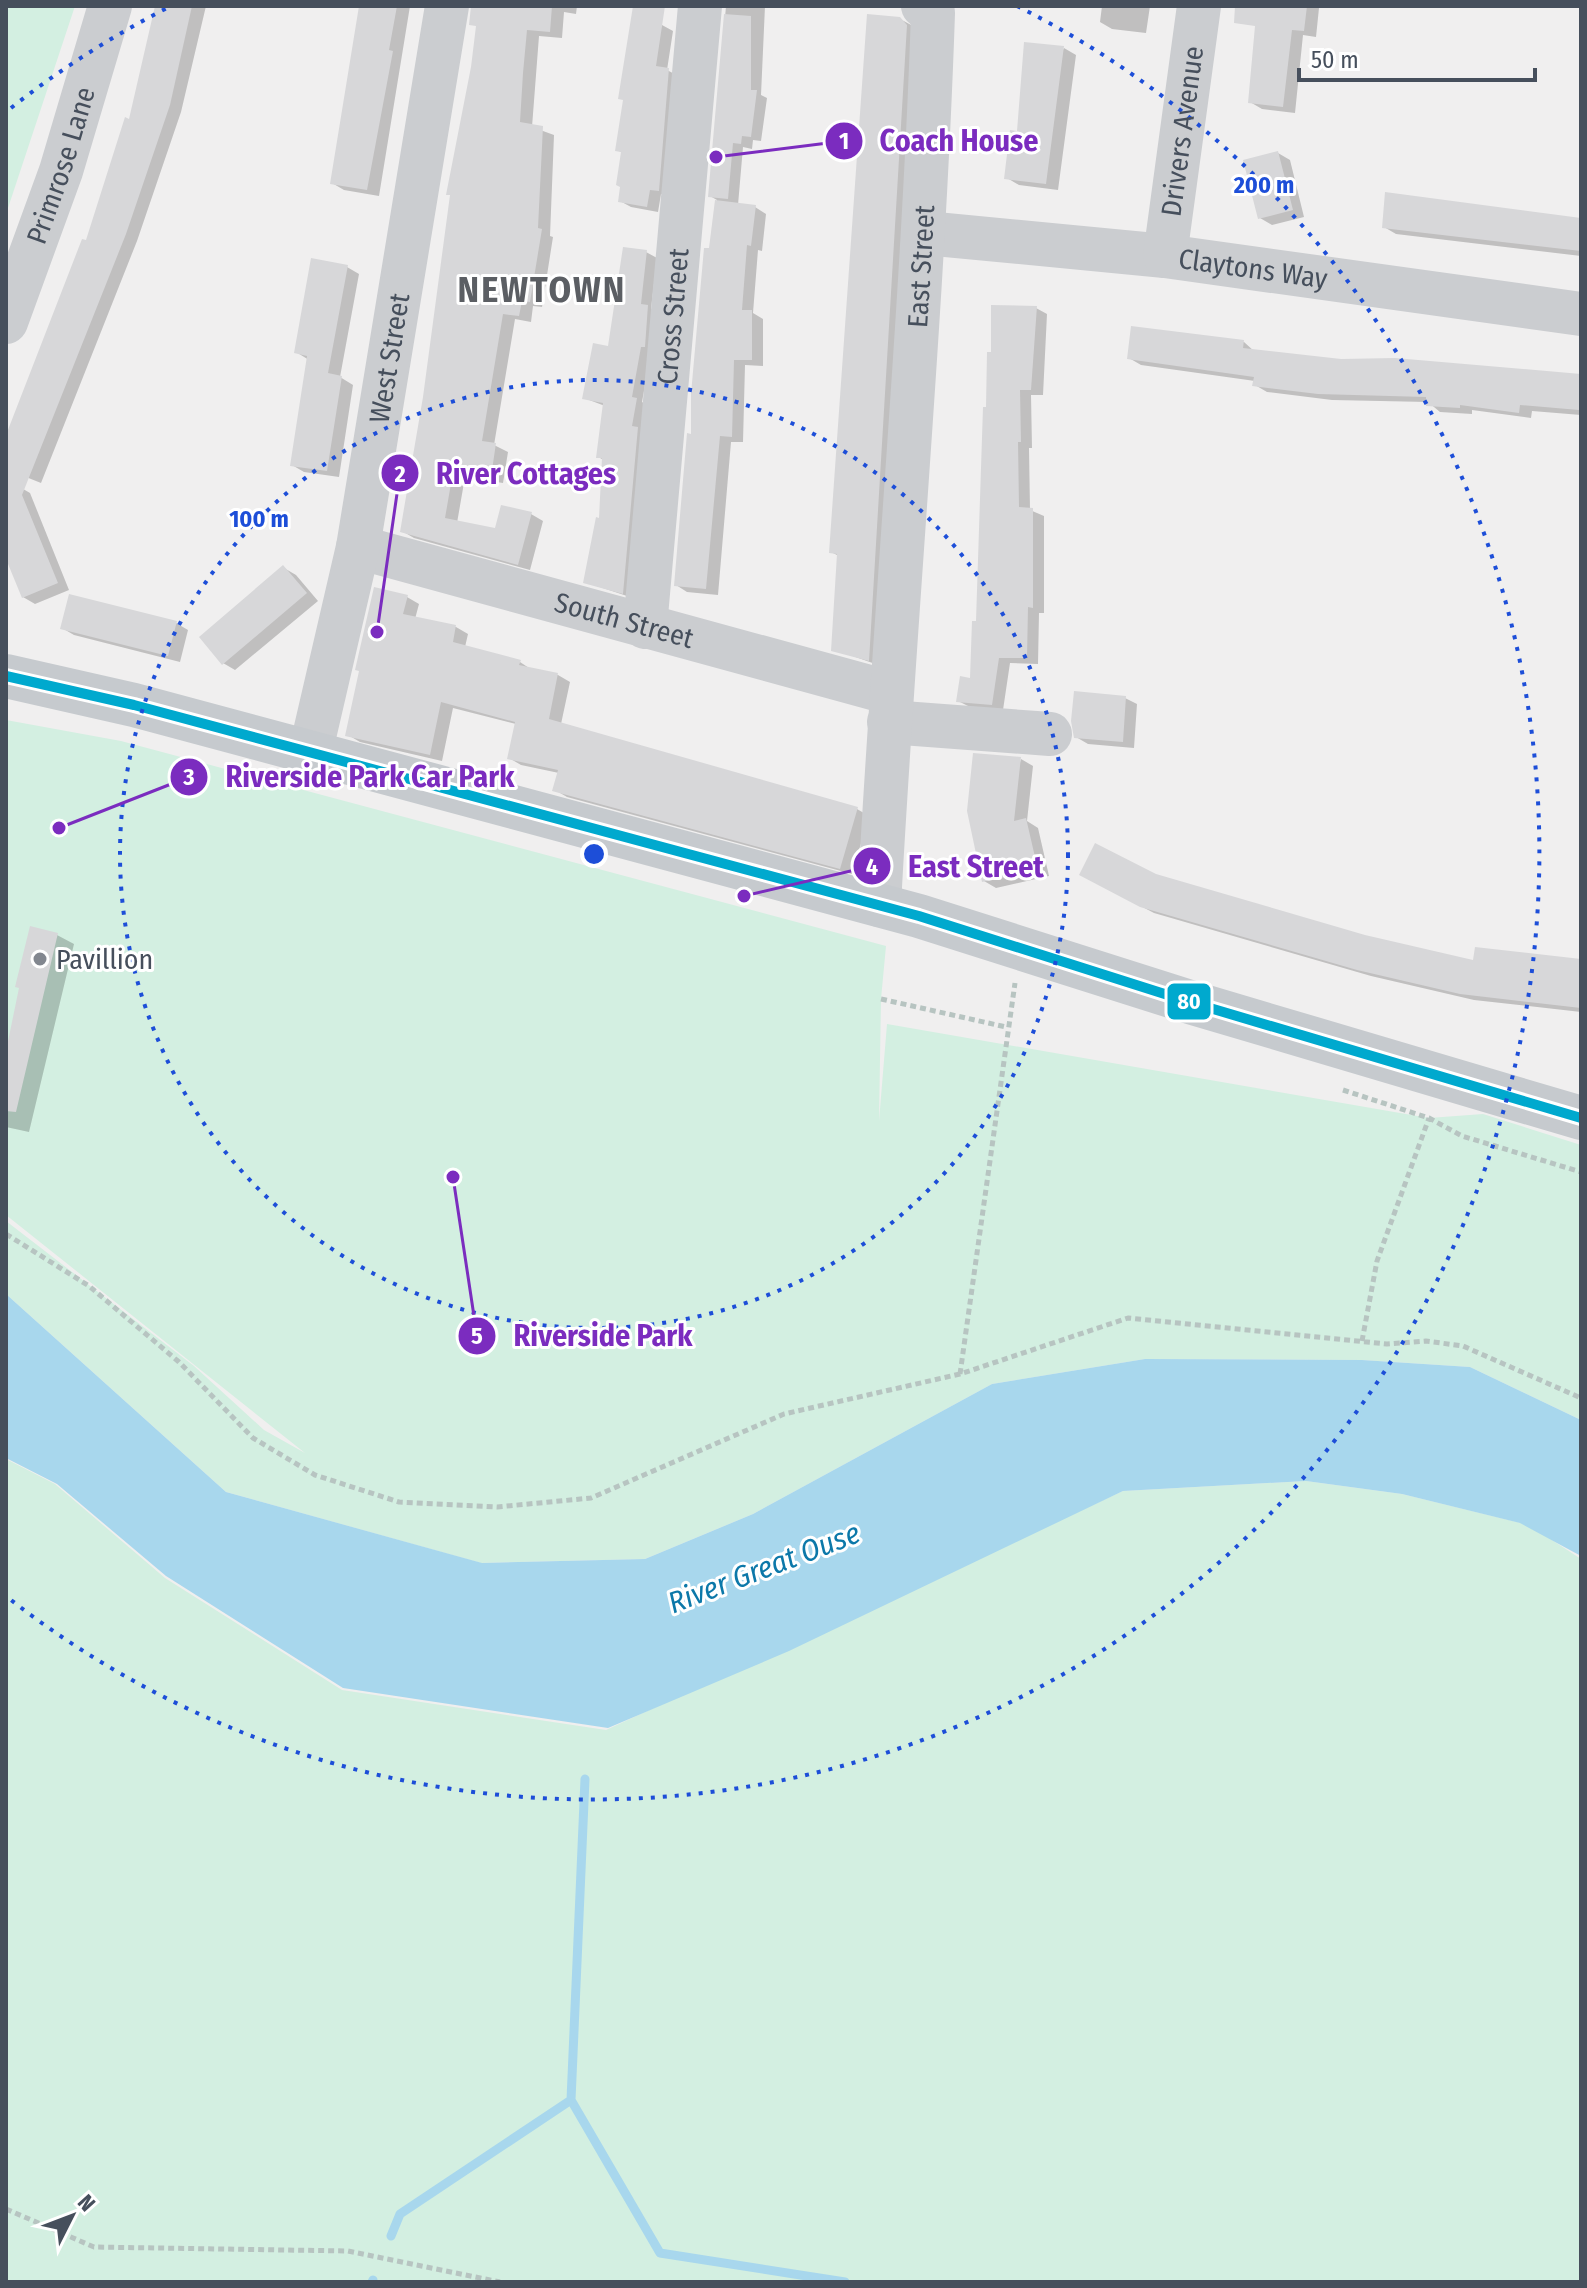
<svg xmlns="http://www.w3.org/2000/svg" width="1587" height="2288" viewBox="0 0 1587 2288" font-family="'Fira Sans Condensed',sans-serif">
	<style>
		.green { fill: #d3efe1 }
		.water { fill: #a8d7ed }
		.shadow { fill: #0003 }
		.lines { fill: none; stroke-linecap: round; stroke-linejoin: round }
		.stream { stroke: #a8d7ed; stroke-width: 9 }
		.building { fill: #d7d7d9 }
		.path { stroke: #b7c4c1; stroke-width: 5; stroke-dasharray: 6 4; stroke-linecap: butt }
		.minor { stroke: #cbcdd0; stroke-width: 44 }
		.major { stroke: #c6cace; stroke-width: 44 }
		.bus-1-casing { stroke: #fff; stroke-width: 16 }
		.bus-1 { stroke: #00a9ce; stroke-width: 10 }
		.ring { fill: none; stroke: #1d4ed8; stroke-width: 4; stroke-dasharray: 4 8 }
		.poi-dot { fill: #82878f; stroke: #fff; stroke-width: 3 }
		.labels { text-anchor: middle; stroke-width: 6; stroke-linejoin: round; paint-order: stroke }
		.street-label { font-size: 28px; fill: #464f5c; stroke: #fff }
		.poi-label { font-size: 28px; fill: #464f5c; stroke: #fff; text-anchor: start }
		.water-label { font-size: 30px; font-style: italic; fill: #0c78a9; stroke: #fff }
		.district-label { font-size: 36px; font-weight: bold; letter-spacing: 2px; fill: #5b5e63; stroke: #fff }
		.centre { fill: #1d4ed8; stroke: #fff; stroke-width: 4 }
		.ring-label { font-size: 24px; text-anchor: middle; font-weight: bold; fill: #1d4ed8; stroke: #fff; stroke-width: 6; stroke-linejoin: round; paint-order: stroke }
		.leader { fill: none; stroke: #7b2cbf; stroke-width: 3 }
		.callout-dot { fill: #7b2cbf; stroke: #fff; stroke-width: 3 }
		.mark-label { font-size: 24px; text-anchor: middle; font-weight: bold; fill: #fff }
		.callout-label { font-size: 30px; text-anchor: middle; font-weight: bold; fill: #7b2cbf; stroke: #fff; stroke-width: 6; stroke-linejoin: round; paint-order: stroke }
		.line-badge { stroke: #fff; stroke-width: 3 }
		.badge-label { font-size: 22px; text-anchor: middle; font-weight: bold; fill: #fff }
	</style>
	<rect width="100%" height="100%" fill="#f0efef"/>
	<path class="green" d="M6,6H75L6,214Z
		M6,720L121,741L886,946L881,999L879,1121L887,1024L1429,1118L1483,1114L1581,1145V1420L1470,1367L1362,1360L1145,1359L992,1384L753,1514L645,1559L481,1563L226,1492L6,1294V1221L194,1366L264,1430L305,1453L6,1215Z
		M6,1459L55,1484L165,1578L342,1690L606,1730L1123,1491L1306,1481L1402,1494L1529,1525L1581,1559V2282H6Z"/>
	<path class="water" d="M6,1294L226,1492L482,1563L645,1559L753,1514L992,1384L1145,1359L1362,1360L1470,1367L1581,1420V1556L1520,1523L1402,1494L1306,1481L1123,1491L789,1651L608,1728L343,1688L166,1576L57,1484L6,1458Z"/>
	<path class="shadow" d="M157,6H206L181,112L137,241L41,483L6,469V442L87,243L131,121Z
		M361,6H410L379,196L344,190L332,183Z
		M487,6H577L576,14L564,12L562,38L539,36L532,127L554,135L550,236L553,237L542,307L533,306L531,322L515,319L494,445L508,452L503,483L465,477L457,523L497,530L531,514L543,521L530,570L414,538L402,531L425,397L452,196L451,173Z
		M726,6H765L761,95L767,98L761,141L753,140L752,149L743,147L738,205L755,207L766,214L762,251L758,250L753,313L763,319V366L745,365L743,442H731L718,595L687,592L676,585L717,200L710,196Z
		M1102,6H1150L1146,33L1112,29L1100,22Z
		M1258,6L1319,8L1316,37L1303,35L1295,113L1262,109L1250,102Z
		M900,19L913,26L881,666L833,649L839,556L831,552Z
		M662,25L673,31L667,70L680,77L669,196L661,194L658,212L631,207L620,201L623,153L617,150Z
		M1064,48L1076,55L1058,190L1019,185L1007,178L1019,133Z
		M1278,153L1290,160L1304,217L1272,225L1260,218Z
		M1581,221V256L1396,234L1384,227Z
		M646,252L657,258L651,309L658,313L642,402L647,405L633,598L585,582L601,520L604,460L598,457L605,406L584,398L610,348Z
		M347,267L359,274L340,377L353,385L339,477L304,472L292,465L309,360L296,352Z
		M1036,308L1047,314L1043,395H1031L1032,448H1029L1030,510L1044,516V613H1039L1038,664L1010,663L1003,710L970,707L958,701L972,680L978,623L988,409Z
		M1244,342L1255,352L1341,361L1395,360L1581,376V415L1532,411L1531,418L1472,410V414L1440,412L1428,402L1332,400L1267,392L1255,385V381L1141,365L1129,358Z
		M18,486L30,493L69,590L35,604L23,597L6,554V491Z
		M284,568L296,575L318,601L235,670L223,663Z
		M407,597L419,604L415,619L456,627L468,634L465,647L520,662L532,670L558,675L570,682L561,724L857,809L869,816L852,874L567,797L555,790L559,773L521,765L509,758L516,724L453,708L442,761L360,742L348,735Z
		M176,623L188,630L180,662L74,635L62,628Z
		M1125,698L1137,704L1134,748L1088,744L1076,737Z
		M1021,759L1033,766L1027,821L1038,828L1049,876L996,888L984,881Z
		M1155,876L1364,937L1475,963L1581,960V1012L1474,1000L1371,976L1154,913L1093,881Z
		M57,935L74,944L29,1132L6,1127V1046L9,1047Z"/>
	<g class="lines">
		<path class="stream" d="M571,2100L585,1779
			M391,2236L400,2214L571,2100L660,2253L845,2282
			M372,2282L373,2280"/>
	</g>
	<path class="building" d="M155,6H192L170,105L126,234L22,495L58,583L22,598L6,559V435L82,239L86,240L125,117L129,119Z
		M359,6H397L389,50L393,51L367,190L330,184Z
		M471,6H552L550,32L527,30L523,73L520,122L543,126L538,228L542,229L530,302L522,301L519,316L503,314L482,441L496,443L491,477L453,472L445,518L495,528L501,505L532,512L518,565L400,532L423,397L450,195H446L471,67L476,26L469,25Z
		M633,6H665L656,66L669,68L659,191L650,190L647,207L618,202L620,187L616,185L621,152L615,151L623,100L618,99Z
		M1235,6H1307L1304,31L1292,30L1283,107L1248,103L1255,26L1234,23Z
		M724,14L751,16V90H757L751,137L742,136L741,144L733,143L728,199L708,197Z
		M867,14L900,17L907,25L869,661L831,651L837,554L829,553Z
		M1024,42L1064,46L1046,184L1004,179L1010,130L1017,131Z
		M1278,151L1293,210L1258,219L1243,160Z
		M1385,192L1581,218V251L1382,228Z
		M715,200L756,205L751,246L747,245L742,310H752V360H734L732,437L720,436L706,589L674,586L687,433L691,434V394L704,248H709Z
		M623,247L647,250L641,304L648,305L645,347H641L632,397L637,398L632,426L638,427L623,594L583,583L596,517L599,518L602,458H596L603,403L582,399L593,343L608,346Z
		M311,258L348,265L328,373L342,376L327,471L290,466L307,356L294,353Z
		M991,305L1037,306L1031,390H1020L1021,442H1018L1019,507L1033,508V608L1028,607L1027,658H999L992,705L956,702L960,676L970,678L972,621H976L983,407H986L987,352H991Z
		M1131,326L1244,340L1243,348L1341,359L1395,358L1581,374L1579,410L1520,405L1519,413L1460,405V408L1426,406V397L1318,394L1252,386L1254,377L1127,359Z
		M283,565L307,593L222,665L199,637Z
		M374,587L408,595L403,614L456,625L453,642L521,660L519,665L558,673L549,719L858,807L840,869L552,791L558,770L507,759L515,722L441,702L430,755L345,736L359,671L355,670Z
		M69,594L177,621L168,656L60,629Z
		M1074,691L1126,696L1123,742L1074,738L1071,721Z
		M973,753L1021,757L1014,821L1026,818L1038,870L982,882L967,811Z
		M1095,843L1156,874L1365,935L1473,960L1475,947L1581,959V1008L1460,994L1357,970L1140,907L1079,875Z
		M30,926L58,933L16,1112L6,1111V1051L19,988L15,987Z"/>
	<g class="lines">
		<path class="path" d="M881,999L1006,1027
			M1343,1090L1429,1118L1462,1136L1581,1172
			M6,1234L89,1286L179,1362L253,1438L315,1475L399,1502L497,1507L591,1498L784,1414L960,1374L1128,1318L1387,1344L1426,1341L1463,1346L1581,1398
			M1362,1341L1377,1261L1429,1118
			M960,1374L1015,983
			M6,2209L94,2247L348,2251L500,2282"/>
		<g class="minor">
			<path id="s1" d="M925,233L1165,256L1581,314"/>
			<path id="s2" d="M1165,256L1199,6"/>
			<path id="s3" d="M6,322L61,171L110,6"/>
			<path id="s4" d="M358,547L891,693"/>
			<path id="s5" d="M645,627L700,6"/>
			<path d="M889,722L1050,734"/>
			<path id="s6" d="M310,754L358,547L447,6"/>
			<path id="s7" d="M879,905C895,607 923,311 933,13L923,6"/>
		</g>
		<path class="major" d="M6,676L134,705L919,916L1193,1003L1581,1118"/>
		<g class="bus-1-casing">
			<path id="bus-1" d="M6,676L134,705L919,916L1193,1003L1581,1118"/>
		</g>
		<use href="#bus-1" class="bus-1"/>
	</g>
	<g class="ring">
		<circle cx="594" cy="854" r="474"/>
		<path d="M11 108A947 947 0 0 1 171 6M1017 6A947 947 0 1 1 11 1600"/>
	</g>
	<circle class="poi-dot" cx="40" cy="959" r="8"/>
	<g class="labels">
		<g class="street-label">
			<text dy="10" stroke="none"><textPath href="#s2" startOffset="126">Drivers Avenue</textPath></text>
			<text dy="10" stroke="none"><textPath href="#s3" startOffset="166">Primrose Lane</textPath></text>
			<text dy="10" stroke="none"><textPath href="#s7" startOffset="640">East Street</textPath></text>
			<text dy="10" stroke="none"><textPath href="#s1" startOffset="330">Claytons Way</textPath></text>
			<text dy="10" stroke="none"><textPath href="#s5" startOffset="312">Cross Street</textPath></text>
			<text dy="10" stroke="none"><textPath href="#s6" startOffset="404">West Street</textPath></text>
			<text dy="10" stroke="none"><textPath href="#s4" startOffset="276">South Street</textPath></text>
		</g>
		<g class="poi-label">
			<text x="56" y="969">Pavillion</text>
		</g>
		<g class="water-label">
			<text transform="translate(764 1568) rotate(-21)" y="10">River Great Ouse</text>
		</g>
		<g class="district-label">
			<text x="542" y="302">NEWTOWN</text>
		</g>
	</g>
	<circle cx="594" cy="854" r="12" class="centre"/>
	<g class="ring-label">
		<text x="1264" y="193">200 m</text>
		<text x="259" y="527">100 m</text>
	</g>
	<path class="leader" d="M716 157L844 141M377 632L400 473M59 828L189 777M744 896L872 866M453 1177L477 1336"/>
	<g class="callout-dot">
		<circle cx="716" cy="157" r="8"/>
		<circle cx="377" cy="632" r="8"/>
		<circle cx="59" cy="828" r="8"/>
		<circle cx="744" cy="896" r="8"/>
		<circle cx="453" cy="1177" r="8"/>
		<circle cx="844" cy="141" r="20"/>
		<circle cx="400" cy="473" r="20"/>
		<circle cx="189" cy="777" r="20"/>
		<circle cx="872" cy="866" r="20"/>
		<circle cx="477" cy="1336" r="20"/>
	</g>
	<g class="mark-label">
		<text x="844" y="149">1</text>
		<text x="400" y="482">2</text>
		<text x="189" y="785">3</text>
		<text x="872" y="875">4</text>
		<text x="477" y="1344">5</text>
	</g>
	<g class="callout-label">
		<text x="959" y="151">Coach House</text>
		<text x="526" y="484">River Cottages</text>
		<text x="370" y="787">Riverside Park Car Park</text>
		<text x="976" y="877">East Street</text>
		<text x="603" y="1346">Riverside Park</text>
	</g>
	<rect class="line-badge" x="1166" y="982" width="46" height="39" rx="8" fill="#00a9ce"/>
	<g class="badge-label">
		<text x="1189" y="1009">80</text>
	</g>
	<rect width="1587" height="2288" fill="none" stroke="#464f5c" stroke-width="16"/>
	<g transform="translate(72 2216) rotate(48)" stroke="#ffffff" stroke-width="6" paint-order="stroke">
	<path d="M0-6L14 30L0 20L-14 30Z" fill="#464f5c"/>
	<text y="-12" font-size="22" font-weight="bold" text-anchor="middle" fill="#464f5c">N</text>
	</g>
	<path d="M1299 68v12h236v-12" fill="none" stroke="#464f5c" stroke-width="4"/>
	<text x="1311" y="68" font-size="24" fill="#464f5c" stroke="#ffffff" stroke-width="6" paint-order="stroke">50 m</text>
</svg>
